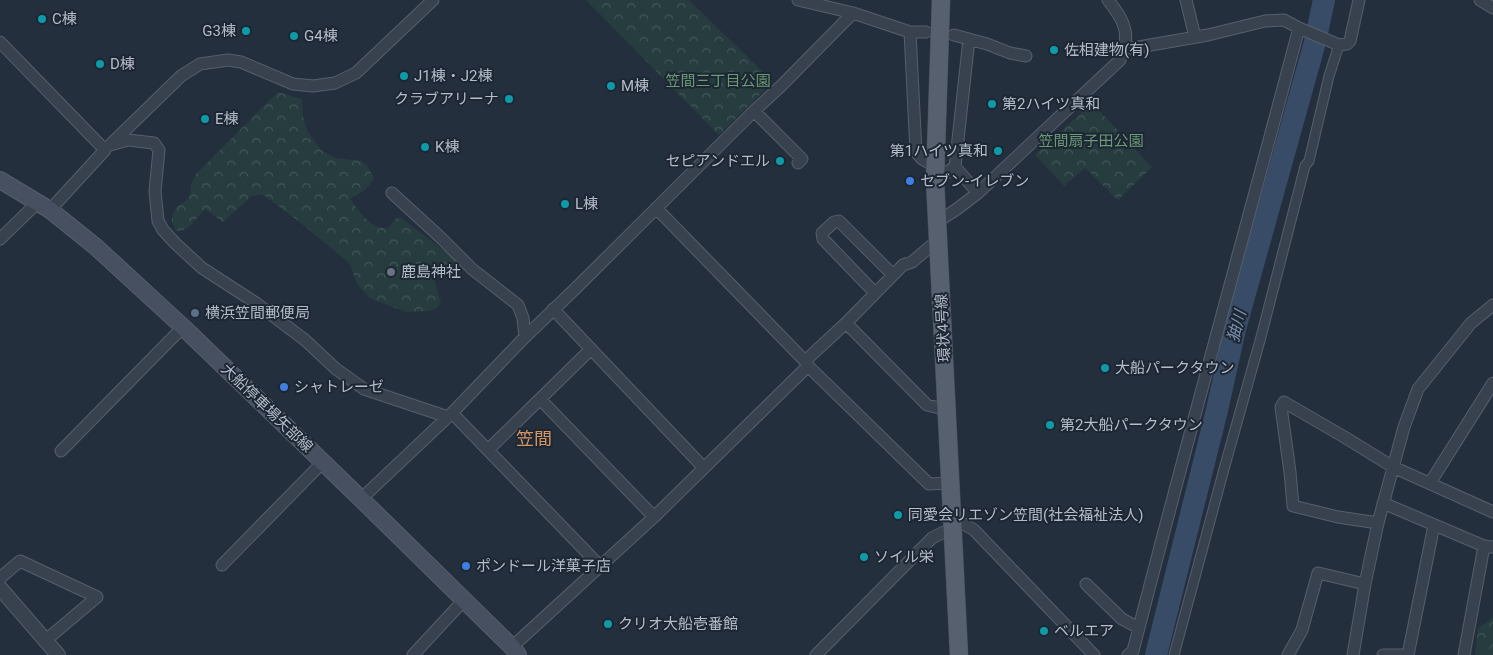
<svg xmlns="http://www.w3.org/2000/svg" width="1493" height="655" viewBox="0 0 1493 655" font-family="Roboto,'Noto Sans JP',sans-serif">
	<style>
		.forest { fill: url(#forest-crowns) }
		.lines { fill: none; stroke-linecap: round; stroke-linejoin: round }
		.river { stroke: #394c67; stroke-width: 22 }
		.pedestrian-casing { stroke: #565f6c; stroke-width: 11 }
		.minor-casing { stroke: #565f6c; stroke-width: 13 }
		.tertiary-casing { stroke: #565f6c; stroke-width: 16 }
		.secondary-casing { stroke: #565f6c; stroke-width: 18 }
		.primary-casing { stroke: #414a57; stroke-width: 19 }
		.pedestrian { stroke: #38414e; stroke-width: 9 }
		.minor { stroke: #38414e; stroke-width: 11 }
		.tertiary { stroke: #38414e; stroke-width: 14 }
		.secondary { stroke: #465061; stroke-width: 16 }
		.primary { stroke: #56606e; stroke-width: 18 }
		.culture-dot { fill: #0f9aa8; stroke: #1d2633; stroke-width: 2 }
		.shop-dot { fill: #3f7fe0; stroke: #1d2633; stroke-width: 2 }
		.worship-dot { fill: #6b7280; stroke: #1d2633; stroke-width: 2 }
		.service-dot { fill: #5c6f8a; stroke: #1d2633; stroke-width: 2 }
		.labels { text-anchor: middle; stroke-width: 4; stroke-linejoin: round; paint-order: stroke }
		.poi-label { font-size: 15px; fill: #b4bcc9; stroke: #1d2633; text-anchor: start }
		.park-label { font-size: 15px; fill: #6b9a76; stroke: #1d2633 }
		.street-label { font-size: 15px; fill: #b4bcc9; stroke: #1d2633 }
		.water-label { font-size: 16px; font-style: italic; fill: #7c92b1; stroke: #1d2633 }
		.quarter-label { font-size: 18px; fill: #d59563; stroke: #1d2633 }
	</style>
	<defs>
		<pattern id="forest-crowns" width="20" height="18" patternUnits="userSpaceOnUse" patternTransform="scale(1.25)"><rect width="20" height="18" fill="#263c3f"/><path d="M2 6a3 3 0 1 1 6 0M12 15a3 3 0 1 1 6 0" fill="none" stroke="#435659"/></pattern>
	</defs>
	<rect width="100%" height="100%" fill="#242f3e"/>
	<path class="forest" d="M586,0H689L773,82L719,135Z
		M278,92L302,99L303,117L308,132L321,150L335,158L361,161L367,165L374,179L365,190L350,199C360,212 370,229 388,228L395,219L400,217L451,256L456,261L460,275L458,276L442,266L434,279L441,302L438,307L429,311L406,312L370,298L357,284L350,265L347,261L297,220L262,194L252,196L223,222L205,209C197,217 189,232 176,231L172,222V215L178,206L187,200L190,194L191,185L196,174Z
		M1092,103L1152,167L1118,200L1085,168L1064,186L1035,155Z
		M1493,618V655H1475L1478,628Z"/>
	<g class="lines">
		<path class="river" d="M1156,655L1217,410L1235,329L1315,42L1324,0"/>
		<g class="pedestrian-casing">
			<path id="pedestrian" d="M1174,655L1224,469L1261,337L1305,166L1309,161L1329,76L1339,45"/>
		</g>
		<g class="minor-casing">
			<path id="minor" d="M798,0L853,13L910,32H926
				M1108,0C1119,14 1130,29 1124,47
				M1186,0L1195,37
				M1480,0L1493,8
				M910,32L916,152L922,159L937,167
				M954,35L987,44L1010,53L1026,56
				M0,42L105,150L50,210
				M754,111L802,159L798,163
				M111,144L181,76L200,64L228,60L241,62L293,84L313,86L335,83L356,73L433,0
				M110,145L128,140L154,143L159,150L155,191L158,221L163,230L176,244L202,268L256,303L305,340L336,369L364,389L448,417
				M955,167L978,193
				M935,180L955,167L969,39
				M392,193L440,237L472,269L518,305L523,318L525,337
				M656,208L805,361L808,366L929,484L950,483
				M937,222L957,209L978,193L1120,60L1124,47L1133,48L1208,35L1265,21L1284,20L1299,28L1339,45L1347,44L1350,41L1359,0
				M0,239L38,202
				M875,293L823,239L822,233L834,222L839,221L893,275
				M553,309L704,468
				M846,323L927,405L948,410
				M805,361L846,323L903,265L912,262L938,240
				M540,399L654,517
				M452,413L600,566
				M488,450L591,349
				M61,451L183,327
				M1430,483L1493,383
				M361,499L452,413L525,337L576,288L754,111L781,86L853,13
				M1383,503L1484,546L1493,547
				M1378,523L1338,517L1293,506L1290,472L1281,407L1284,402L1346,438L1393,467L1493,512
				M953,524H964L974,530L1094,655
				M222,565L323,462
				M0,578L20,561L97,597L46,640
				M1086,584L1122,619L1139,628
				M512,647L654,517L808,366
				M413,655L464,600
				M816,655L932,538L944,532L954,530
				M1128,655L1133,651C1186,443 1244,236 1299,28
				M1288,655L1302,630L1318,573L1365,584
				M1353,655L1365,584L1378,523L1404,427L1418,389L1471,323L1493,305
				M1383,655H1402
				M1408,655L1434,525
				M1464,655L1484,546"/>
		</g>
		<g class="tertiary-casing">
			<path id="tertiary" d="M0,588L58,655"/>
		</g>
		<g class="secondary-casing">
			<path id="secondary" d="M0,180L50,210L96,247L183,327L361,499L512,647L518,655"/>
		</g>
		<g class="primary-casing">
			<path id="primary" d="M941,0L935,180L959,655"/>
		</g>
		<use href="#pedestrian" class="pedestrian"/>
		<use href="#minor" class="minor"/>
		<use href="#tertiary" class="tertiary"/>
		<use href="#secondary" class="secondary"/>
		<use href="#primary" class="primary"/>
	</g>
	<g class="culture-dot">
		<circle cx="42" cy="19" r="5"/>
		<circle cx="246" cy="31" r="5"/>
		<circle cx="294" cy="36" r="5"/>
		<circle cx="1054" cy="50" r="5"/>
		<circle cx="100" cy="64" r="5"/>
		<circle cx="404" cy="76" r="5"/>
		<circle cx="611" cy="86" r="5"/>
		<circle cx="509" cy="99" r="5"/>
		<circle cx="992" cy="104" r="5"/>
		<circle cx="205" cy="119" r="5"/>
		<circle cx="425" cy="147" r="5"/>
		<circle cx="998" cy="151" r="5"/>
		<circle cx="780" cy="161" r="5"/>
		<circle cx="565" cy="204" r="5"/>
		<circle cx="1105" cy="368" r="5"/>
		<circle cx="1050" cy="425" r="5"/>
		<circle cx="898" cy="515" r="5"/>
		<circle cx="864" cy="557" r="5"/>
		<circle cx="608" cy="624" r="5"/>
		<circle cx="1044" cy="631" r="5"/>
	</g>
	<g class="shop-dot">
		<circle cx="910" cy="181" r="5"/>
		<circle cx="284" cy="387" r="5"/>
		<circle cx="466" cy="566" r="5"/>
	</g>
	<circle class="worship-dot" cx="391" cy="272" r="5"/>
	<circle class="service-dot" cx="195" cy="313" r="5"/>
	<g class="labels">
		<g class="poi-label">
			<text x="52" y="24">C棟</text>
			<text x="236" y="36" text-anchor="end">G3棟</text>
			<text x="304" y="41">G4棟</text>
			<text x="1064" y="55">佐相建物(有)</text>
			<text x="110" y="69">D棟</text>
			<text x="414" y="81">J1棟・J2棟</text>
			<text x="621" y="91">M棟</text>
			<text x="499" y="104" text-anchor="end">クラブアリーナ</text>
			<text x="1002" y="109">第2ハイツ真和</text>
			<text x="215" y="124">E棟</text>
			<text x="435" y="152">K棟</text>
			<text x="988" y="156" text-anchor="end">第1ハイツ真和</text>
			<text x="770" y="166" text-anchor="end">セピアンドエル</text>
			<text x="920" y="186">セブン-イレブン</text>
			<text x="575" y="209">L棟</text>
			<text x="401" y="277">鹿島神社</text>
			<text x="205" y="318">横浜笠間郵便局</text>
			<text x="1115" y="373">大船パークタウン</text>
			<text x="294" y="392">シャトレーゼ</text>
			<text x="1060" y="430">第2大船パークタウン</text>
			<text x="908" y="520">同愛会リエゾン笠間(社会福祉法人)</text>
			<text x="874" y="562">ソイル栄</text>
			<text x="476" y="571">ポンドール洋菓子店</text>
			<text x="618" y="629">クリオ大船壱番館</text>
			<text x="1054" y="636">ベルエア</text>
		</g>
		<g class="park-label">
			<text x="718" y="86">笠間三丁目公園</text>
			<text x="1091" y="146">笠間扇子田公園</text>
		</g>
		<g class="street-label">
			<text transform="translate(943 328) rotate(-93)" y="5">環状4号線</text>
			<text transform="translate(267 408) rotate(44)" y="5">大船停車場矢部線</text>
		</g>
		<g class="water-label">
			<text transform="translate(1236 326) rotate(-75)" y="6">㹨川</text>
		</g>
		<g class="quarter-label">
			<text x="534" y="445">笠間</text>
		</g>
	</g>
</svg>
